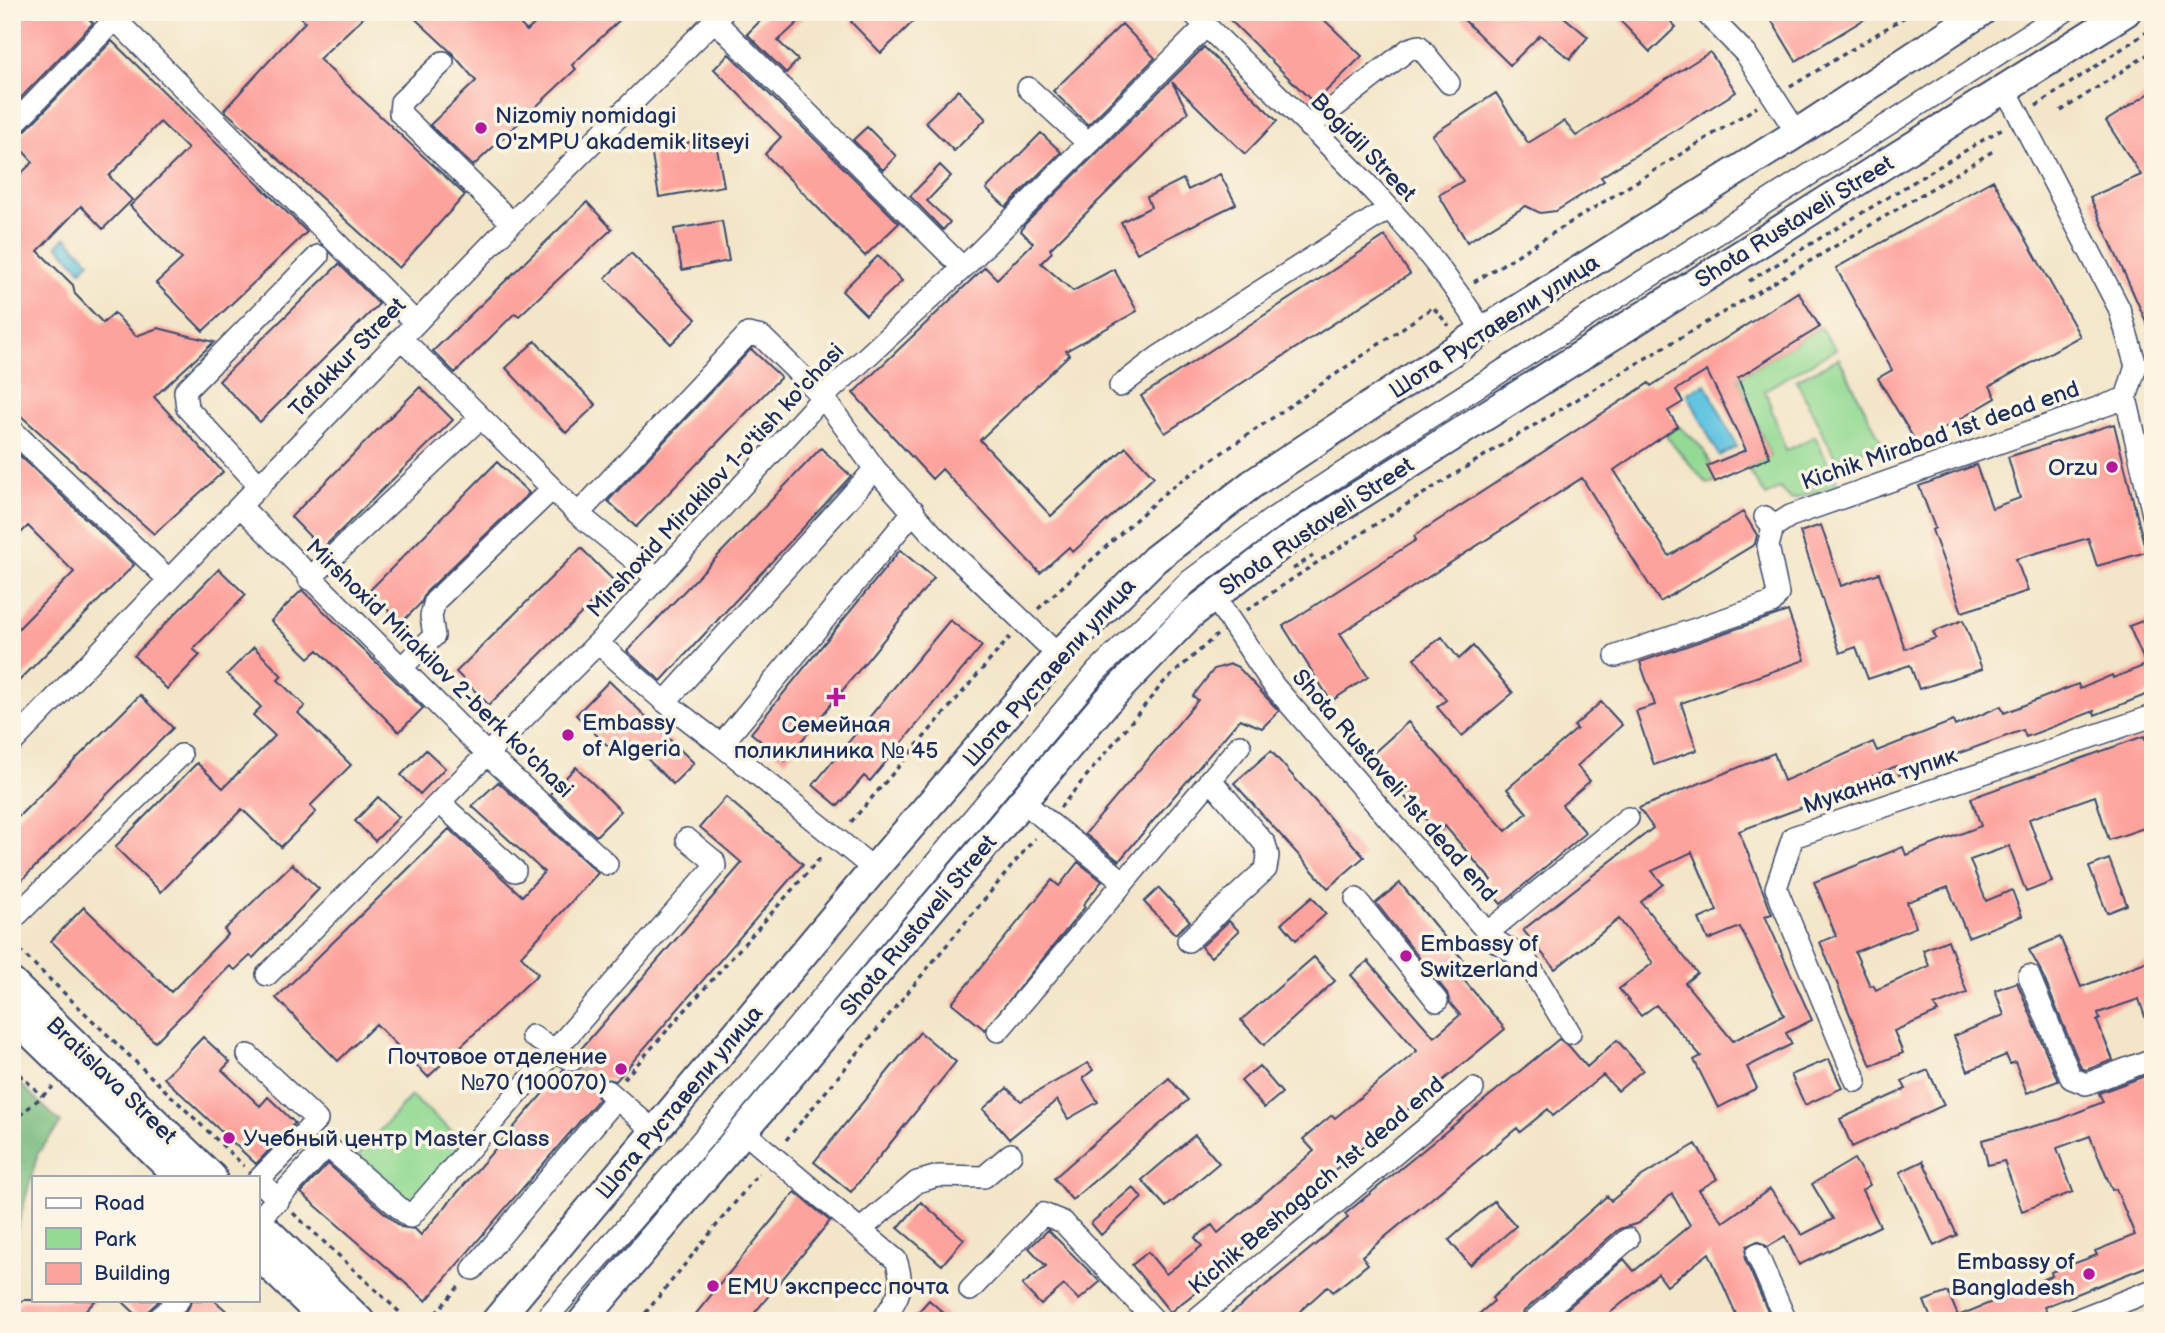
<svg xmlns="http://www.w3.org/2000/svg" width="2165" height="1333" viewBox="0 0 2165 1333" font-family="'Balsamiq Sans',sans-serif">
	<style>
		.green { fill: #94da94; stroke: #588479; stroke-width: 2 }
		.forest { fill: #77ba7e; stroke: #49746e; stroke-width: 2 }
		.water { fill: #62c4e0; stroke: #3e7a9f; stroke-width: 2 }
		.building { fill: #fda29d; fill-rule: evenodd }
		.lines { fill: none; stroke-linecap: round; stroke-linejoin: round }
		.minor-tunnel { stroke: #c8c1b3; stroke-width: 21; stroke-dasharray: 21 10; stroke-linecap: butt }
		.minor-casing { stroke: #3b4a6e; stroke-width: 24 }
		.major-casing { stroke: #3b4a6e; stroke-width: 32 }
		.path { stroke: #3b4a6e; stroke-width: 3.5; stroke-dasharray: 5 5; stroke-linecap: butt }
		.minor { stroke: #fff; stroke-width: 21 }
		.major { stroke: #fff; stroke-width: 28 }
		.poi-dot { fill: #b5179e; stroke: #fcf5e5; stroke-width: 2.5 }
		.labels { text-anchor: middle; stroke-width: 7; stroke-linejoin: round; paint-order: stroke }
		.poi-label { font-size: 23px; fill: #1b2f5e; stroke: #fcf5e5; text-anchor: start }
		.street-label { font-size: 23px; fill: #1b2f5e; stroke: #fcf5e5 }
	</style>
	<rect width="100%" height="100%" fill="#fcf5e5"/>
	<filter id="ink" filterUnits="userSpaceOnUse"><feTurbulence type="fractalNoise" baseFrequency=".0143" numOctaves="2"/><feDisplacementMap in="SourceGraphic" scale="14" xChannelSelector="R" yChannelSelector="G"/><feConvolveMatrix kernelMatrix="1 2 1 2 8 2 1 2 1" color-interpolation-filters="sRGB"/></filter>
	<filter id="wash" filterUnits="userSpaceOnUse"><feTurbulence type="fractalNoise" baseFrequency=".00686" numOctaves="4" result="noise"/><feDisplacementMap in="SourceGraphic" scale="28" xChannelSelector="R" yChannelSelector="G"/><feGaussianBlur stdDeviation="1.57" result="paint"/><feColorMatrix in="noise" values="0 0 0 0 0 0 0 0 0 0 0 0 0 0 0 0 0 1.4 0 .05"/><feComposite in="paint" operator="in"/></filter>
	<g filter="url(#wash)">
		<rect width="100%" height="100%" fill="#f3e5c8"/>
		<path class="green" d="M1820,327L1836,349L1765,390L1786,451L1815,436L1838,484L1792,500L1780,488L1766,496L1747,468L1770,456L1738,378Z
			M1839,358L1881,441L1838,463L1796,380Z
			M1678,426C1700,443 1711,454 1715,482L1707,484L1665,435Z
			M411,1096L469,1146L416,1206L358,1155Z"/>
		<path class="forest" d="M12,1076L61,1123L38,1153L12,1248Z"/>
		<path class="water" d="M66,237L90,262L81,270L57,245Z
			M1706,384L1737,447L1719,456L1687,393Z"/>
		<g id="blocks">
			<path class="building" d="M12,12H82L93,23L12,107Z
				M296,12H369L319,59L465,195L399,268L224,110L305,22Z
				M408,12H508L527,31L547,12H628L572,65L576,69L473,166L430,125L476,81L452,53Z
				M769,12H809L778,41L798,60L786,73L747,34Z
				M862,12H923L881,53L851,22Z
				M1222,12H1316L1362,56L1314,103Z
				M1456,12H1558L1588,37L1570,59L1540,35L1510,65Z
				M1612,12H1662L1676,27L1650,52Z
				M1780,12H1876L1796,61L1770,18Z
				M1122,24L1155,58L1088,125L1053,91Z
				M112,41L307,232L203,331L156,283L182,259L130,206L188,149L160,122L109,176L132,200L103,229L81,206L38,251L73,285L75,294L103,323L114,313L136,336L158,328L214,342L154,397L223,472L154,534L12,408V182L33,162L12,139L21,135Z
				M1204,47L1277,121L1245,154L1172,82L1188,112L1050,249L1052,252L1041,263L1073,291L1114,269L1137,311L1066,351L1069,355L980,440L1051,516L1126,447L1154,477L1073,552L1069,547L1040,573L942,469L932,479L853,393L985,267L997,279L1033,243L1021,231L1024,225Z
				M1710,52L1736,92L1601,177L1604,181L1556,211L1540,213L1526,206L1467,242L1439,195L1463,181L1432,135L1496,93L1528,143L1564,121L1576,136Z
				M729,54L899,223L865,256L765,154L781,137L714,69Z
				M958,90L986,119L954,151L925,122Z
				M2153,91V337L2090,197L2141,175L2106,121Z
				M867,127L896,156L883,170L853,140Z
				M1041,133L1061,152L1006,207L986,189Z
				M715,138L724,186L659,197L651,149Z
				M940,165L951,176L927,201L950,222L943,230L910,196Z
				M1220,174L1236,204L1137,253L1121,222L1151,207L1147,197L1183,179L1188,190Z
				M1993,180L2080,336L1990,386L1996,398L1917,444L1878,378L1892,370L1836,268Z
				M587,202L612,229L519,316L515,313L455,373L433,351Z
				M722,221L729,261L682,270L674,229Z
				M1385,236L1410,274L1165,433L1141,396Z
				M631,253L696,319L671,344L605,278Z
				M878,256L902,281L866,315L842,291Z
				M339,264L379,304L260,422L219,381Z
				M1798,292L1820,327L1738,378L1770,457L1715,482L1707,466L1746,450L1707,371L1676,390L1683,402L1668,411L1678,426L1614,470L1669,556L1743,512L1757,535L1755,544L1660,602L1582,478L1340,634L1368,677L1331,701L1283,626L1416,540L1414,536L1649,383L1651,386Z
				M535,341L596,405L566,433L506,368Z
				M751,349L781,377L636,527L608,501Z
				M420,387L453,420L322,549L291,517Z
				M2114,424L2146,552L2097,566L2088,538L2016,559L2028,591L1962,612L1932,530L1935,528L1919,486L1976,465L1992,508L2020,498L2008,457Z
				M12,448L134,565L12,688V635L74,572L28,526L12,542Z
				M821,448L851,476L661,681L627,651Z
				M497,462L529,493L426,592L421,603L401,623L369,591Z
				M1821,525L1841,586L1879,573L1905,649L1936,638L1933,632L1963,620L1982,669L1919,689L1910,665L1868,679L1856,647L1840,653L1800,532Z
				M581,548L614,581L489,705L456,672Z
				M900,550L934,578L785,761L751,733Z
				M219,569L246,595L193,649L200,655L167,689L134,656Z
				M302,590L423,708L399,732L318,650L309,658L271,621Z
				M1788,611L1805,660L1681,703L1697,750L1654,765L1636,711L1655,705L1640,662Z
				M2153,617V692L2095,715L2094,711L2026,737L2023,730L1899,775L1896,766L1798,809L1739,831L1772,914L1765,916L1812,1020L1786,1033L1792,1044L1747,1067L1757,1088L1718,1108L1694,1060L1701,1056L1656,1005L1641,1016L1619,989L1653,963L1619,919L1555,969L1523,930L1653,828L1639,808L1774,753L1784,781L1873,742L1877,751L1953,721L1955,726L2001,706L2004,713L2078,684L2080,689L2112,675L2113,678L2146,665L2129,626ZM1692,852L1717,911L1699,919L1708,940L1740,927L1784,1015L1733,1041L1685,983L1697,973L1641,902L1663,884L1652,871Z
				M950,620L982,646L870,781L864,776L838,806L813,785Z
				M1442,637L1459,659L1473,646L1513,693L1462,736L1437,707L1446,700L1414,658Z
				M254,647L282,676L278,680L305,706L298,713L351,765L310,806L316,812L281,847L242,809L161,892L115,847L197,763L223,788L275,736L253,715L261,707L227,674Z
				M1231,664L1238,667L1279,711L1262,728L1240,719L1119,861L1085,834L1198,700L1193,696L1214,669Z
				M609,681L694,763L673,784L629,741L616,754L576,715Z
				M140,695L173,728L12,890V823Z
				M1601,702L1622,725L1577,766L1590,781L1562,805L1586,833L1501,904L1485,885L1491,880L1445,826L1438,833L1369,757L1408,722L1506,831L1527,813L1507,789L1577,729L1574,726Z
				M2144,736L2153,759V825L2109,840L2095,796L2029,819L2052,882L2026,892L2009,846L1970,860L1986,901L2012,890L2022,916L1968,937L1948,887L1907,902L1916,927L1855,952L1870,986L1873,985L1876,990L1929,966L1923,950L1948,940L1967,993L1934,1006L1938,1012L1894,1031L1903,1053L1871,1066L1820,942L1836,936L1814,882L1903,847L1906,855L1981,826L1971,798Z
				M426,750L445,768L420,794L401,775Z
				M1271,751L1364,857L1328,888L1234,783Z
				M576,767L621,811L596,836L550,794Z
				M498,782L598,873L521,956L538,974L428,1077L376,1024L338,1061L276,998L449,829L522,896L544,872L472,806Z
				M378,797L399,817L375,841L355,821Z
				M726,797L803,864L616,1081L604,1078L598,1083L595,1089L598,1100L426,1301L301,1193L328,1164L401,1227L415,1229L421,1235L563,1070L572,1073L583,1067L585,1060L580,1050L742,863L700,827Z
				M2109,859L2127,905L2107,913L2089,867Z
				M1078,862L1102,881L1083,905L1085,907L985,1030L952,1003L1052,880L1059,886Z
				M292,864L319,889L253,958L250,956L235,970L230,966L155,1042L51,941L84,907L171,992L228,934L224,930Z
				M1400,883L1473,972L1464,980L1505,1029L1319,1183L1236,1255L1239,1259L1170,1312L1132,1265L1148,1252L1166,1274L1202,1246L1195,1238L1212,1225L1218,1233L1314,1151L1303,1139L1332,1115L1335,1118L1417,1051L1351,975L1368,961L1434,1037L1460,1015L1450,1003L1447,993L1376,903Z
				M1159,888L1190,921L1175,934L1144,902Z
				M1312,897L1326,914L1296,940L1282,923Z
				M1229,921L1239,931L1211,957L1201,947Z
				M2060,937L2081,987L2153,959V1032H2150L2139,999L2098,1013L2100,1019L2097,1021L2113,1060L2086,1070L2081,1068L2041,971L2029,950Z
				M1314,957L1335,981L1264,1045L1241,1020Z
				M2017,982L2058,1081L2027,1093L2015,1062L2010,1064L2006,1055L1968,1071L1954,1036L2004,1015L1995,990Z
				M920,1032L956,1062L851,1192L814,1162Z
				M203,1037L230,1062L222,1070L260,1106L268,1097L295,1123L256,1164L164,1078Z
				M1559,1039L1569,1046L1587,1067L1617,1040L1643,1070L1618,1091L1603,1075L1553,1116L1548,1109L1520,1132L1517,1128L1362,1256L1368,1264L1333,1292L1328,1286L1299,1312L1306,1321H1222L1348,1218L1345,1214Z
				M1829,1059L1842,1088L1805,1105L1791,1075Z
				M1088,1063L1093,1070L1083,1078L1098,1102L1068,1119L1057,1100L1009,1139L983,1109L1007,1088L1021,1101Z
				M1259,1066L1282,1093L1264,1108L1241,1081Z
				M1928,1070L1944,1105L1852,1147L1840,1119L1906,1089L1902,1081Z
				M2153,1073V1264L2044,1307L2046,1311L2020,1321H1932L1924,1301L1948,1292L1958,1316L1997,1300L1995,1297L2052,1276L2051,1272L2097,1255L2095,1251L2135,1235L2116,1189L2112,1190L2090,1136L2057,1148L2073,1192L2022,1211L2004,1161L1988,1165L1982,1140L2061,1119L2103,1102L2099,1093Z
				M1169,1078L1188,1100L1072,1200L1054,1178Z
				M1195,1135L1219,1163L1166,1207L1142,1180Z
				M1696,1144L1717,1179L1699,1190L1723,1222L1770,1189L1802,1235L1833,1219L1812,1184L1854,1159L1870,1185L1862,1190L1880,1226L1799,1265L1785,1236L1768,1247L1758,1241L1747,1246L1745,1259L1772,1321H1739L1709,1253L1667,1286L1658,1274L1600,1321H1553L1624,1259L1634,1271L1690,1225L1672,1194L1639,1223L1619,1229L1524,1311L1520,1321H1471L1494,1301L1492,1298L1607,1196L1611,1201L1642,1176Z
				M1923,1161L1957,1235L1934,1246L1900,1172Z
				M1133,1187L1142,1198L1101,1235L1091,1223Z
				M795,1192L830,1221L748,1321H690Z
				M1494,1201L1516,1226L1470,1265L1449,1240Z
				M921,1202L964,1239L942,1265L898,1228Z
				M1048,1230L1100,1282L1079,1300L1064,1285L1041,1305L1022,1285L1046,1266L1029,1248Z
				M23,1300H96L76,1321H12V1310Z
				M121,1300H160L147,1312L143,1321Z
				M192,1300H214L238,1321H176L188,1309Z
				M929,1300L953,1321H910Z"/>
		</g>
	</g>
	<g filter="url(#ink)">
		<use href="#blocks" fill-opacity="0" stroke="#3b4a6e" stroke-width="2"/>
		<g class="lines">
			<path class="minor-tunnel" d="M572,1060L607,1091"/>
			<g class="minor-casing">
				<path id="minor" d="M108,12L416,323
					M1192,12C1293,112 1407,209 1483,331
					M1705,12L1746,54L1797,133
					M715,21L963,268
					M443,62L401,102L400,113L512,223
					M1028,88L1088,143
					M2006,90L2119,308L2136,366L2126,398L2153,514
					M12,126L114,20
					M1309,127L1409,49L1419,46L1449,83
					M402,339L578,514L657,578
					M1120,386L1158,357L1388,209
					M12,430L169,580
					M875,469L665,702L721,745L914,511
					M260,486L187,408L185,391L318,256
					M240,506L488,755L607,864
					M578,514L748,334L762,337L823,397L875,469L934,536L1058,655
					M1773,527L1790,516L2126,398
					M309,579L480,418
					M1213,595L1274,686L1494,940L1526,960L1570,1033
					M598,643L665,702
					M1616,656L1772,603L1778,594L1768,546L1773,527L1765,517
					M401,668L434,636L431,616L435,601L552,489
					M12,743L512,223L723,12
					M721,745L874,869
					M1022,801L1123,881
					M440,803L515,871
					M1356,899L1437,1001
					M12,920L181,755
					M1487,933L1628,818
					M1188,941L1266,869L1268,856L1265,844L1210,779
					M267,975L598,643L823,397L963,268L1206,26
					M2029,976L2071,1078L2086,1084L2153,1059
					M998,1031L1240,745
					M532,1036L572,1060
					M248,1055L317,1120L258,1180L279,1200
					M1856,1081L1776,888L1793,837L2153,716
					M608,1091L654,1131
					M744,1132L896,1260C906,1289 898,1297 882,1321
					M257,1221L327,1146L410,1217L715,866L714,861L687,839
					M860,1230L917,1182L938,1176L984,1177L1011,1154
					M1757,1254L1786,1321
					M473,1269L616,1099
					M970,1290L1043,1214L1063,1222L1155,1321
					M156,1321L179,1300
					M544,1321L696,1147L1097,671L1187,583L1272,519L1333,479L2064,12
					M1194,1321L1473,1089
					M1533,1321L1628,1239
					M2074,1321L2153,1290"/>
			</g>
			<g class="major-casing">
				<path id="major" d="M12,983L212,1177
					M12,1015L179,1177
					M257,1221L360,1321
					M257,1254L327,1321
					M496,1321L874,869L1058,655L1155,559L1252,484L1483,331L1797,133L1981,12
					M583,1321L1107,701L1190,615L1285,542L2126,12"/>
			</g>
			<path class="path" d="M1790,87L1913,12
				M2036,106L2153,28
				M2061,111L2153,51
				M1749,281L2003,128
				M1474,282L1757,107
				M1293,569L1313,556
				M1038,609L1168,490L1433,307L1449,326
				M1247,610C1487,444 1744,304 1993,151
				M1060,808L1164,682L1217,635
				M851,822L1010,637
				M12,943L244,1166
				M12,1067L42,1096
				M624,1079L823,855
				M12,1122L53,1087
				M786,1140L1035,838
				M293,1213L409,1321
				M429,1321L460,1285
				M639,1321L759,1173"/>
			<use href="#minor" class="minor"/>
			<use href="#major" class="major"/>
		</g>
	</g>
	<g class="poi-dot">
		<circle cx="481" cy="128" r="7"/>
		<circle cx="2112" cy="467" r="7"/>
		<path d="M832.5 686.5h7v7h7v7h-7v7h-7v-7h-7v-7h7z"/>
		<circle cx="568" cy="735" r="7"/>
		<circle cx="1406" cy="956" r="7"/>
		<circle cx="621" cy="1069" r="7"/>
		<circle cx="229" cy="1138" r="7"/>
		<circle cx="2089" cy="1274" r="7"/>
		<circle cx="713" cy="1286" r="7"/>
	</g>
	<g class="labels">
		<g class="poi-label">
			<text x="495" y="123">Nizomiy nomidagi<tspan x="495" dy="26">O'zMPU akademik litseyi</tspan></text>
			<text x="2098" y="475" text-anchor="end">Orzu</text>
			<text x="582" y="730">Embassy<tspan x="582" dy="26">of Algeria</tspan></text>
			<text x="836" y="732" text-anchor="middle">Семейная<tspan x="836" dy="26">поликлиника № 45</tspan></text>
			<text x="1420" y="951">Embassy of<tspan x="1420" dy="26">Switzerland</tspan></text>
			<text x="607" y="1064" text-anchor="end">Почтовое отделение<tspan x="607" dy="26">№70 (100070)</tspan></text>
			<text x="243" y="1146">Учебный центр Master Class</text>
			<text x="2075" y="1269" text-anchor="end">Embassy of<tspan x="2075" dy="26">Bangladesh</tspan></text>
			<text x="727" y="1294">EMU экспресс почта</text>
		</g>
		<g class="street-label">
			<text transform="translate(1364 147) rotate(46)" y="8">Bogidil Street</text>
			<text transform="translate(1794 221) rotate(-32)" y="8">Shota Rustaveli Street</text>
			<text transform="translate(1494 326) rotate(-33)" y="8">Шота Руставели улица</text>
			<text transform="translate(347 357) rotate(-46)" y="8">Tafakkur Street</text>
			<text transform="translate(1940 435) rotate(-19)" y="8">Kichik Mirabad 1st dead end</text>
			<text transform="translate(715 480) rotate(-47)" y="8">Mirshoxid Mirakilov 1-o'tish ko'chasi</text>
			<text transform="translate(1316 526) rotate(-34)" y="8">Shota Rustaveli Street</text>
			<text transform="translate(440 668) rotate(44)" y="8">Mirshoxid Mirakilov 2-berk ko'chasi</text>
			<text transform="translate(1049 672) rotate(-48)" y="8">Шота Руставели улица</text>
			<text transform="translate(1880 780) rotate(-19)" y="8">Муканна тупик</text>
			<text transform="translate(1395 785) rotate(49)" y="8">Shota Rustaveli 1st dead end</text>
			<text transform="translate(918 925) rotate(-50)" y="8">Shota Rustaveli Street</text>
			<text transform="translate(112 1080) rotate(44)" y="8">Bratislava Street</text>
			<text transform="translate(679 1102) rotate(-50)" y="8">Шота Руставели улица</text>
			<text transform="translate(1316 1185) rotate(-40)" y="8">Kichik Beshagach 1st dead end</text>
		</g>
	</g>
	<rect width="2165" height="1333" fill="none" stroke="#fcf5e5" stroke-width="42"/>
	<rect x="32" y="1176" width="228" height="126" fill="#fcf5e5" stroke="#a2a6af" stroke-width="2"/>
	<rect x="46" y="1198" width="35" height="10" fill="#ffffff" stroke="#a2a6af" stroke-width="2"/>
	<text x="94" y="1210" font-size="21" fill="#1b2f5e">Road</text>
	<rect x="46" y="1228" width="35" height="21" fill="#94da94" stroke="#a2a6af" stroke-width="2"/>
	<text x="94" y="1246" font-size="21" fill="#1b2f5e">Park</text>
	<rect x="46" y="1263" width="35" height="21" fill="#fda29d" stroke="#a2a6af" stroke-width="2"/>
	<text x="94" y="1280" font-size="21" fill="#1b2f5e">Building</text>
</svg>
